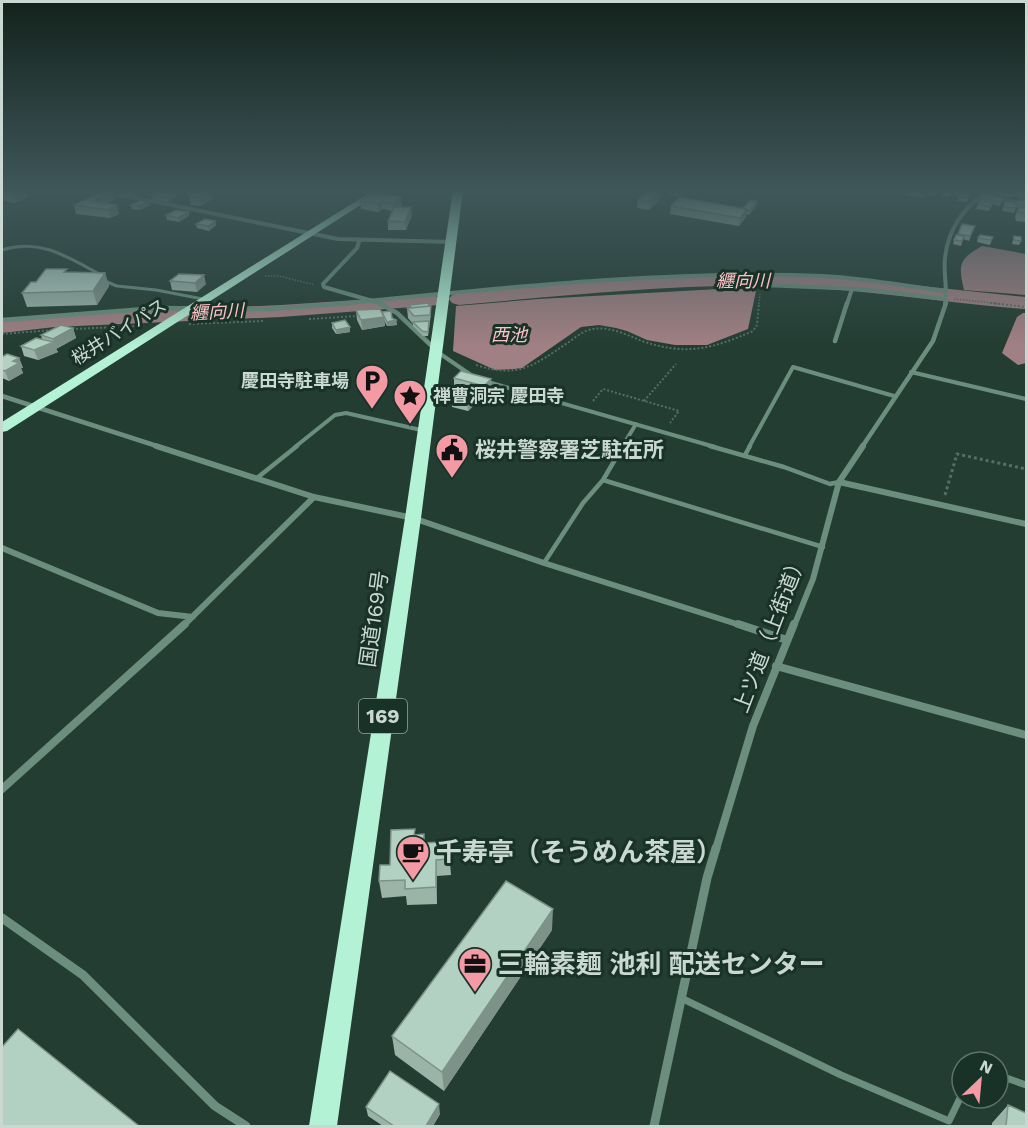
<svg xmlns="http://www.w3.org/2000/svg" width="1028" height="1128" viewBox="0 0 1028 1128" font-family="'Work Sans','Noto Sans JP',sans-serif">
	<style>
		.water { fill: #a18083 }
		.lines { fill: none; stroke-linecap: round; stroke-linejoin: round }
		.river { fill: #a18083; fill-rule: evenodd }
		.path-far2 { stroke: #576e64; stroke-width: 1.5; stroke-dasharray: 1.5 1.5; stroke-linecap: butt }
		.path-far1 { stroke: #576e64; stroke-width: 2; stroke-dasharray: 2 2; stroke-linecap: butt }
		.path { stroke: #576e64; stroke-width: 3; stroke-dasharray: 3 3; stroke-linecap: butt }
		.service-far3 { stroke: #6b8e7e; stroke-width: 3 }
		.service-far2 { stroke: #6b8e7e; stroke-width: 4 }
		.service-far1 { stroke: #6b8e7e; stroke-width: 4.5 }
		.service { stroke: #6b8e7e; stroke-width: 7 }
		.minor-far4 { stroke: #6b8e7e; stroke-width: 4 }
		.minor-far3 { stroke: #6b8e7e; stroke-width: 4.5 }
		.minor-far2 { stroke: #6b8e7e; stroke-width: 6 }
		.minor-far1 { stroke: #6b8e7e; stroke-width: 8 }
		.minor { stroke: #6b8e7e; stroke-width: 9 }
		.trunk { fill: #b4f2d6; fill-rule: evenodd }
		.wall { fill: #9ab4a8 }
		.shaded-wall { fill: #7d9288 }
		.building { fill: #b3d1c3; stroke: #7d9288; stroke-width: 1.5 }
		.labels { text-anchor: middle; stroke-width: 6; stroke-linejoin: round; paint-order: stroke }
		.far-water-label { font-size: 18px; font-style: italic; fill: #fec1c7; stroke: #193228 }
		.far-street-label { font-size: 18px; fill: #c9d8d0; stroke: #193228 }
		.far-poi-label { font-size: 18px; font-weight: bold; fill: #c9d8d0; stroke: #193228; text-anchor: end }
		.shield { fill: #193228; stroke: #94a69e; stroke-width: 1.5 }
		.shield-label { font-size: 20px; font-weight: bold; fill: #c9d8d0 }
		.poi-label { font-size: 21px; font-weight: bold; fill: #c9d8d0; stroke: #193228; text-anchor: start }
		.street-label { font-size: 21px; fill: #c9d8d0; stroke: #193228 }
		.near-poi-label { font-size: 26px; font-weight: bold; fill: #c9d8d0; stroke: #193228; text-anchor: start }
	</style>
	<rect width="100%" height="100%" fill="#233d32"/>
	<path class="water" d="M982,246L1026,254V295L964,290C958,264 959,259 982,246Z
		M718,289H748L756,291L748,329L707,345H675L647,340L627,331L616,328L599,325L581,327L522,368L514,369L495,370L453,351L456,306L539,299Z
		M1023,313H1026V363L1018,365L1002,353L1017,317Z"/>
	<g class="lines">
		<path class="river" d="M734,274L837,277L1026,297V309C942,303 858,288 773,286C668,284 563,296 459,305L452,303L449,299L452,295L459,293L655,277Z
			M432,295L439,297L442,301L439,305L281,317L55,327L2,333V321L55,315L281,305Z"/>
		<path class="path-far2" d="M406,200L413,201
			M265,276H279L315,285
			M954,299L1003,304
			M759,304L760,294"/>
		<path class="path-far1" d="M990,303L1026,307
			M309,319L359,316
			M189,324L263,321
			M72,329L140,326
			M2,334L53,330
			M476,365C519,379 534,365 569,342C576,337 584,330 593,329C610,326 627,335 642,341C686,356 712,349 753,331L757,325L759,303
			M593,401L603,389L679,411L670,423
			M644,401L676,364"/>
		<path class="path" d="M945,495L957,454L1026,469"/>
		<path class="service-far3" d="M2,250C40,238 68,257 101,275L102,280L117,286L156,290L203,299"/>
		<path class="service-far2" d="M439,353L471,375
			M911,372L1026,399
			M488,382L715,447
			M295,447L335,415L346,413L421,430
			M622,447L636,424
			M749,447L793,367L894,396"/>
		<path class="service-far1" d="M710,446L784,467L830,484L839,482
			M745,455L750,446
			M257,478L297,446
			M603,480L823,547
			M544,563L583,503L603,480L623,446"/>
		<path class="service" d="M681,998L841,1075L949,1121L962,1094
			M998,1075L1026,1085"/>
		<path class="minor-far4" d="M68,190L127,196L338,239L453,242
			M995,198L1026,204
			M359,242L357,248L323,284L324,287L383,304
			M761,285L861,289L946,299
			M337,304C499,288 660,270 823,276C863,278 905,286 945,291
			M847,304L852,289
			M945,304C948,289 943,273 945,258C948,228 965,206 989,190"/>
		<path class="minor-far3" d="M379,303L397,313L436,350
			M2,320L158,308L269,309L352,303
			M835,341L847,303
			M2,396L160,447
			M862,447L933,341L946,303"/>
		<path class="minor-far2" d="M156,446L314,497L413,518L544,563L743,626
			M839,482L1026,524
			M2,548L158,613L193,617
			M183,626L314,497
			M794,626L813,579L839,482L863,446"/>
		<path class="minor-far1" d="M738,624L787,640
			M776,666L1026,735
			M2,789L185,624
			M716,849L753,726L794,624"/>
		<path class="minor" d="M2,918L83,975L215,1106L246,1126
			M654,1126L707,878L716,848"/>
		<path class="trunk" d="M374,190H384L7,431L2,432V422Z
			M453,190H463L421,518L337,1126H309L405,518Z"/>
	</g>
	<path class="wall" d="M2,190L28,197L15,203L2,200Z
		M152,190H182L175,193L177,197L167,202L152,199L151,195L159,191Z
		M182,190H207L213,199L200,206L191,205L188,194L191,192Z
		M214,190H231L226,192Z
		M649,190H668L649,210L637,208L638,199Z
		M668,190H683V191L678,196L668,195Z
		M907,190H927L924,197L905,195Z
		M929,190H938L936,196L927,195Z
		M944,190H953L950,197L941,196Z
		M954,190H984L976,193L971,192L967,202L957,201L959,196L953,194Z
		M992,190H1026L1022,199L1015,196L1008,198L991,192Z
		M127,191H142L134,196L128,195Z
		M374,192L402,205L400,207L412,215L406,230H388V221L392,211L383,209L378,212L361,209L360,201Z
		M982,193L1003,197L1000,206L992,204L989,211L976,209Z
		M116,198L106,204L117,205L119,214L110,218L76,214L74,205Z
		M1018,200L1026,201V222L1016,221L1015,216L1018,208H1016Z
		M149,201L150,205L139,210L132,209L131,205Z
		M1005,201L1016,208L1014,213L1002,211Z
		M757,205L749,215L746,214V217L739,226L670,214L671,206L743,208Z
		M166,215L189,216L179,222L167,220Z
		M215,221L216,225L209,231L197,228L196,224Z
		M975,226L969,241L963,239L961,246L953,244L956,235H958V234Z
		M1014,236L1021,241L1019,245L1012,244Z
		M993,237L990,245L977,242L978,238Z
		M68,272L105,273L109,286L97,305L27,307L22,293L36,282Z
		M170,281L206,284L197,292L172,290Z
		M410,305L431,314L428,336H423L413,326V324L408,318L407,308H410Z
		M356,310L382,314L392,318L396,320L397,325L387,326L384,320L385,326L362,330L357,320Z
		M332,323L350,327V332L336,334L332,328Z
		M73,328L76,338L56,349L58,352L38,360L24,356L21,346L42,339L41,335Z
		M2,357L19,358L23,368H21L23,373L9,381L2,378Z
		M454,378L491,379V389L484,396L480,395V399L468,411L452,407V397L459,390L454,389Z
		M424,834L425,843L442,849H449L451,875L437,876V904L407,905L406,896L382,898L379,881L390,865L415,835Z
		M552,930L444,1091L395,1055L392,1036Z
		M1008,1105L1026,1126H992V1123Z
		M366,1107L440,1114L433,1126H383L368,1116Z"/>
	<path class="shaded-wall" d="M24,190H26L28,197L15,203L12,195Z
		M114,190L116,198L97,209L93,201Z
		M137,190H142V191L134,196L132,192Z
		M173,190H182L174,193Z
		M661,190H668L659,199L660,191Z
		M682,190H683V191L678,196L679,192Z
		M1010,190H1017L1015,196L1008,198Z
		M1026,190V198L1022,199L1025,191Z
		M211,191L213,199L200,206L198,198Z
		M659,192V201L649,210V201Z
		M176,193L177,197L167,202L166,198Z
		M401,197L402,205L393,211L392,203Z
		M149,201L150,205L139,210L138,206Z
		M382,201L383,209L378,212L377,204Z
		M757,201V205L749,215L750,211Z
		M117,205L119,214L110,218L108,210Z
		M411,207L412,215L406,230L405,222Z
		M747,209L746,217L739,226L740,218Z
		M189,212V216L179,222L178,218Z
		M215,221L216,225L209,231L208,226Z
		M105,273L109,286L97,305L93,291Z
		M204,275L206,284L197,292L195,283Z
		M384,317L385,326L362,330L361,320Z
		M396,320L397,325L387,326V322Z
		M350,327V332L336,334V330Z
		M73,328L76,338L56,349L58,352L38,360L34,350L54,343L53,339Z
		M19,358L23,368H21L23,373L9,381L5,371L13,361Z
		M491,379V389L484,396V386Z
		M480,388V399L468,411L467,401Z
		M436,860L437,876V904L436,887Z
		M553,909L552,930L444,1091L442,1072Z
		M439,1104L440,1114L433,1126H426Z"/>
	<path class="building" d="M2,190H24L12,195L2,193Z
		M104,190H114L93,201L117,205L108,210L74,205Z
		M130,190H137L132,192L127,191Z
		M161,190H173L168,192L176,193L166,198L151,195Z
		M197,190H205L211,191L198,198L190,196L192,195L188,194Z
		M648,190L659,192L649,201L638,199Z
		M668,190H682L679,192Z
		M907,190H926L925,193L906,191Z
		M928,190H938L937,192Z
		M944,190H953L951,193L943,192Z
		M954,190H972L966,194H970L968,198L959,197L961,192Z
		M374,192L401,197L392,203L382,201L377,204L360,201Z
		M982,193L1003,197L1001,202L980,197Z
		M679,197L747,209L740,218L671,206Z
		M141,200L149,201L138,206L131,205Z
		M750,200L757,201L750,211L743,208Z
		M1018,200L1026,201V205L1017,204Z
		M979,201L992,203L991,207L978,204Z
		M1005,201L1016,202V208L1004,207Z
		M394,207H411L405,222L388,221Z
		M1018,207L1026,208V213L1019,212Z
		M176,210L189,212L178,218L166,215Z
		M205,219L215,221L208,226L196,224Z
		M962,224L975,226L970,236L958,234Z
		M956,235L964,236L962,241L954,240Z
		M980,235L993,237L991,240L978,238Z
		M1014,236L1021,237V241L1014,240Z
		M46,269H67L64,272L105,273L93,291L22,293L31,282H36Z
		M179,274L204,275L195,283L170,281Z
		M428,303L430,306L411,308L410,305Z
		M431,306L430,315L414,316L407,308Z
		M380,309L384,317L361,320L356,310Z
		M391,311L392,318L396,320L387,322L382,312Z
		M345,320L350,327L336,330L332,323Z
		M429,321L428,332L422,331L413,322Z
		M61,325L73,328L53,339L41,335Z
		M36,338L54,342L34,350L21,346Z
		M7,354L19,358L13,361L19,363L5,371L2,370V357Z
		M461,371L491,379L484,386L454,378Z
		M464,385L480,388L467,401L452,397Z
		M415,829L414,835L424,834L423,843L441,842V849H449V859L436,860V887L405,889V880L379,881L380,865H390L391,830Z
		M506,881L553,909L442,1072L392,1036Z
		M18,1029L139,1126H2V1047Z
		M390,1071L439,1104L426,1126H394L366,1107Z
		M1008,1105L1026,1113V1126H1006Z"/>
	<linearGradient id="sky" x2="0" y2="1"><stop stop-color="#13221c"/><stop offset="0.55" stop-color="#3f575a"/><stop offset="1" stop-color="#3f575a" stop-opacity="0"/></linearGradient>
	<rect width="1028" height="347" fill="url(#sky)"/>
	<defs>
		<g id="parking-pin" transform="scale(1.725)"><path d="M0 17L-7.5 6A9.5 9.5 0 1 1 7.5 6Z" fill="#f49aa4" stroke="#193228"/><path d="M-3.5-5.5H1a3.5 3.5 0 0 1 0 7H-1V5.5H-3.5ZM-1-3.4V-.6H.8a1.4 1.4 0 0 0 0-2.8Z" fill="#111"/></g>
		<g id="sight-pin" transform="scale(1.725)"><path d="M0 17L-7.5 6A9.5 9.5 0 1 1 7.5 6Z" fill="#f49aa4" stroke="#193228"/><path d="M0-6L1.8-2.2L6-1.7L2.9 1.2L3.7 5.4L0 3.3L-3.7 5.4L-2.9 1.2L-6-1.7L-1.8-2.2Z" fill="#111"/></g>
		<g id="civic-pin" transform="scale(1.725)"><path d="M0 17L-7.5 6A9.5 9.5 0 1 1 7.5 6Z" fill="#f49aa4" stroke="#193228"/><path d="M-.6-6.5H3V-4.5H.6V-3L4-1V1h2V6H-6V1h2V-1L-.6-3ZM-1.2 2.5V6h2.4V2.5Z" fill="#111"/></g>
		<g id="cafe-pin" transform="scale(1.725)"><path d="M0 17L-7.5 6A9.5 9.5 0 1 1 7.5 6Z" fill="#f49aa4" stroke="#193228"/><path d="M-5.5-4.5H6V0H3Q3 3.5 0 3.5H-2.5Q-5.5 3.5-5.5 0ZM3-3.2v2h1.7v-2ZM-6 4.5H4V6H-6Z" fill="#111"/></g>
		<g id="office-pin" transform="scale(1.725)"><path d="M0 17L-7.5 6A9.5 9.5 0 1 1 7.5 6Z" fill="#f49aa4" stroke="#193228"/><path d="M-6-3h4V-5.5h4V-3h4V5H-6ZM-1-4.5V-3h2v-1.5ZM-6 0V1H6V0Z" fill="#111"/></g>
	</defs>
	<g fill-rule="evenodd">
		<use href="#parking-pin" x="372" y="381"/>
		<use href="#sight-pin" x="410" y="396"/>
		<use href="#civic-pin" x="452" y="450"/>
		<use href="#cafe-pin" x="413" y="852"/>
		<use href="#office-pin" x="475" y="964"/>
	</g>
	<g class="labels">
		<g class="far-water-label">
			<text x="743" y="287">纒向川</text>
			<text transform="translate(217 312) rotate(-3)" y="6">纒向川</text>
			<text x="509" y="341">西池</text>
		</g>
		<g class="far-street-label">
			<text transform="translate(119 332) rotate(-32)" y="6">桜井バイパス</text>
		</g>
		<g class="far-poi-label">
			<text x="349" y="387">慶田寺駐車場</text>
			<text x="433" y="402" text-anchor="start">禅曹洞宗 慶田寺</text>
		</g>
		<rect class="shield" x="359" y="699" width="48" height="34" rx="4.5"/>
		<g class="shield-label">
			<text x="383" y="723">169</text>
		</g>
		<g class="poi-label">
			<text x="475" y="457">桜井警察署芝駐在所</text>
		</g>
		<g class="street-label">
			<text transform="translate(374 619) rotate(-82)" y="7">国道169号</text>
			<text transform="translate(770 633) rotate(-69)" y="7">上ツ道（上街道）</text>
		</g>
		<g class="near-poi-label">
			<text x="436" y="861">千寿亭（そうめん茶屋）</text>
			<text x="498" y="973">三輪素麺 池利 配送センター</text>
		</g>
	</g>
	<rect width="1028" height="1128" fill="none" stroke="#c9d8d0" stroke-width="6"/>
	<g transform="translate(980 1080) rotate(26)"><circle r="28" fill="#193228" stroke="#5f746b" stroke-width="1.5"/>
	<path d="M0-4.5L10 22L0 15L-10 22Z" fill="#f49aa4"/>
	<text y="-9" font-size="16" font-weight="bold" text-anchor="middle" fill="#c9d8d0">N</text>
	</g>
</svg>
